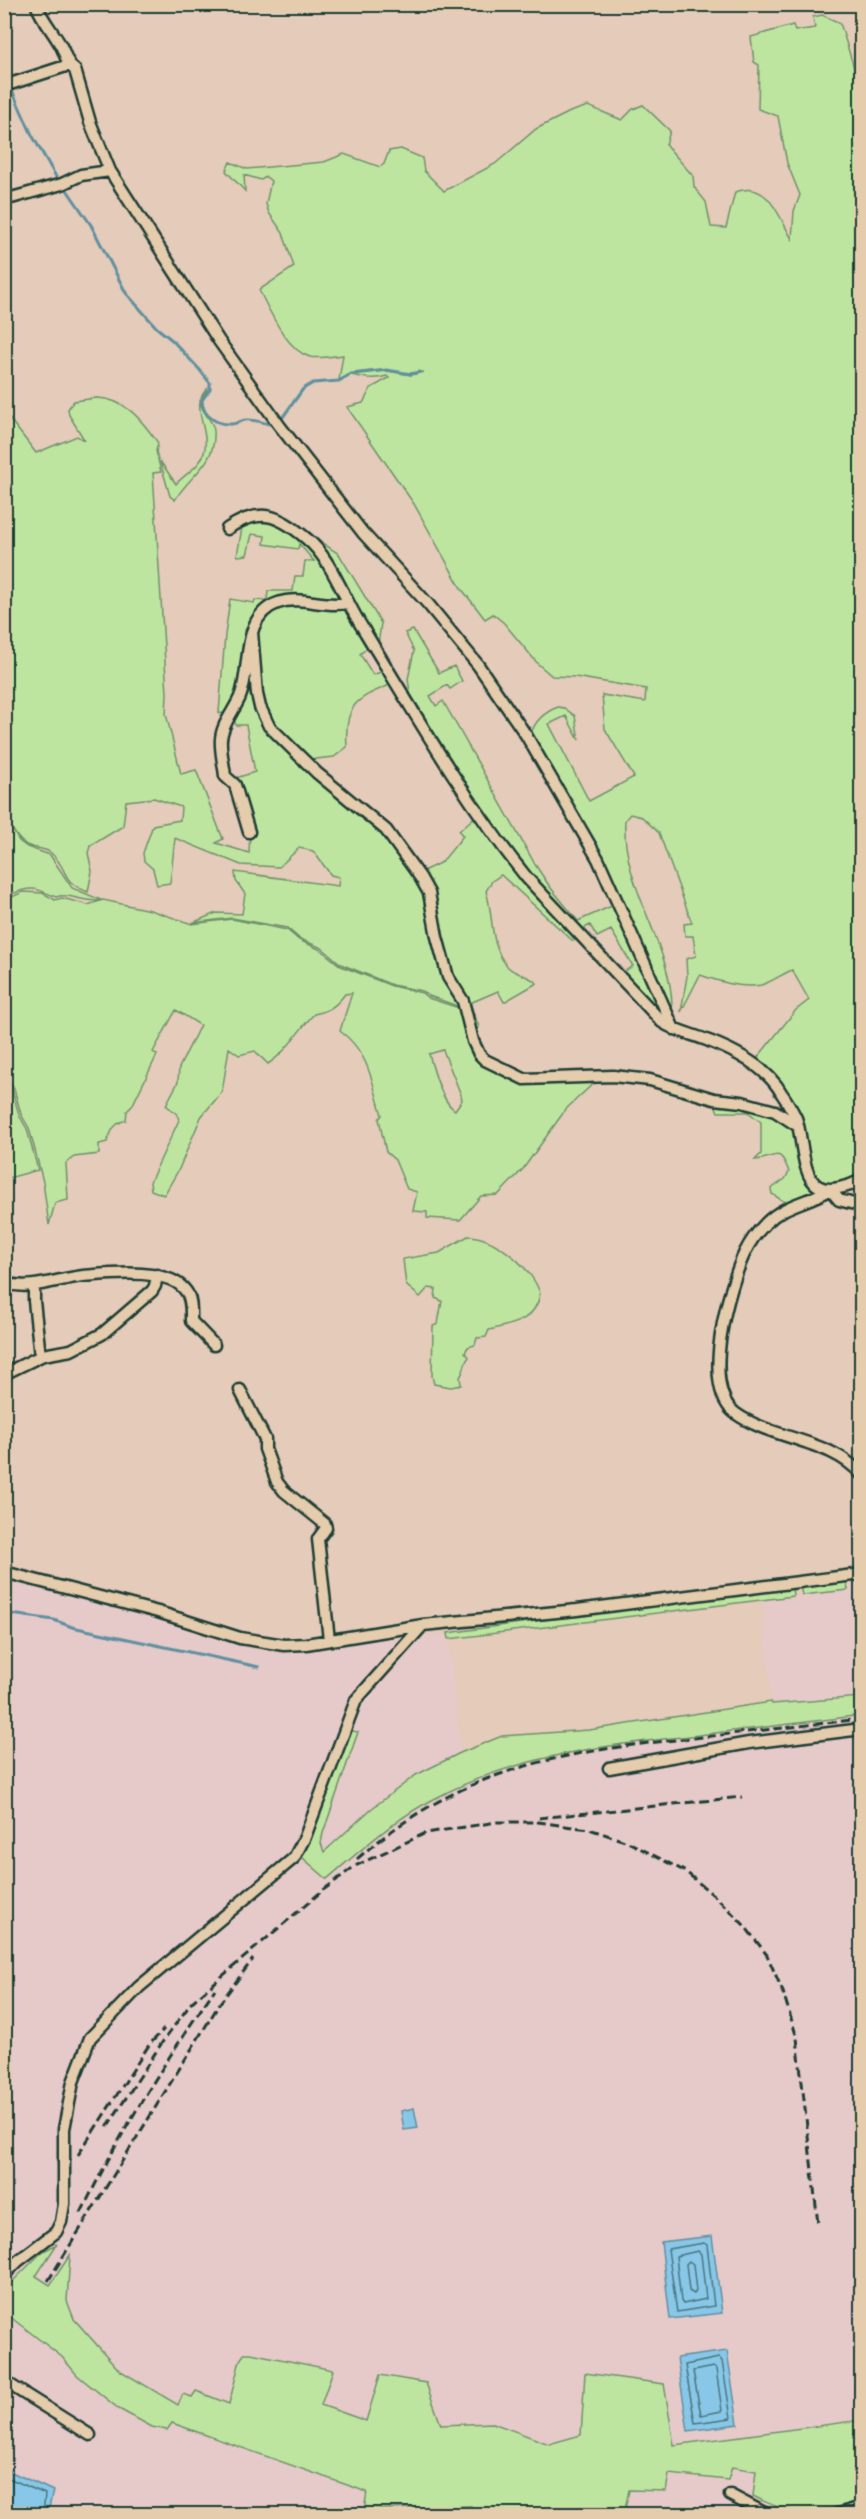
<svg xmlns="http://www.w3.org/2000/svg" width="866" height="2519" viewBox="0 0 866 2519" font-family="'Patrick Hand',sans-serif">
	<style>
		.built { fill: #e6c9c9 }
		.green { fill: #bee5a0; stroke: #6e916a; stroke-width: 1.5; fill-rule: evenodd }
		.water { fill: #88c7e8; stroke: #5e90a0; stroke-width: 1.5 }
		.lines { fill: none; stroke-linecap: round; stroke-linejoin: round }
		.shore { stroke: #49747c; stroke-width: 1.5 }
		.stream { stroke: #5e90a0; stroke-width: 3 }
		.minor-casing { stroke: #1f3d34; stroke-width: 15 }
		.minor { stroke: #e4ccac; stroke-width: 10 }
		.rail { stroke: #1f3d34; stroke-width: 3; stroke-dasharray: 9 4.5; stroke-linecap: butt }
	</style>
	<rect width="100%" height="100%" fill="#e5cbb9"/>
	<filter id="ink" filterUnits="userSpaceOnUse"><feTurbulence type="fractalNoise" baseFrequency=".0167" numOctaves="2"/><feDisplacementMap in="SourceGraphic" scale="12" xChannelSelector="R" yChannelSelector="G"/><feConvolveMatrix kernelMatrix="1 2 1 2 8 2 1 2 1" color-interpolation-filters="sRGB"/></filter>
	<g filter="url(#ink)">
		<path class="built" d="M5,1578L166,1622L280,1649L448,1633L461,1753L502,1736L589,1730L771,1702L762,1599L848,1590L861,1585V2514H54L48,2512L53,2491L5,2469Z"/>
		<path class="green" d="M822,15L838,22L841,26L855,71L862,74L861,1177L832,1185L819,1182L812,1173L802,1129L754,1062L796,1010L809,1000L792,970C782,974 772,982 761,985C742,989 718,981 700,975L681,1012L687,976L686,959L696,956L693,936H685L684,924L692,923L659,833L642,817L630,814L625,820C621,888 674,947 672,1012L531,734C535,720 545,712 558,707L564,708L575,716L579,740L566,716L549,724L589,801L634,777L605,729L602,695L645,702L646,689L575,677L552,676L538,664L504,623L493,614L485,619L461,588L414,504L347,407L363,403L371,388L389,378L387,376C374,380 364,378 352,375L387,371L411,375L424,372C419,372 414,373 409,373C385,371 361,368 339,380L343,355C333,356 319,359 310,357C286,350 269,309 259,290L294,267L283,233L269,213L266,204L271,181L266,177L261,180L244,175L245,191L226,171L230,162L247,169L324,162L344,154L380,167L384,164L389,151L401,149L422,158L424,171L444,191L495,164L536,129L570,112L588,106L622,120L633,109L643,105L670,131L666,145L693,176L694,187L706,202L711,227L726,228L735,192C768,179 779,217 792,239L794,211L800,195L787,163L778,116L758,109L759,65L754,62L751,37L793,25L795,31L815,28L813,17Z
			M208,388L200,402C202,414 213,419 214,431C216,465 190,474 175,500L170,496L160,461L176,484C185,474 200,467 204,453C211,430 188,405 208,388Z
			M97,398C127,399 142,421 158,443L156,451L161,472L153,473L167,694L166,714L181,774L196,770L223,839L216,843L249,853L250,833L236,778L255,772L246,725H236L232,714L249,654L267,727L375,821L418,877L463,1008L429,996L422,991L392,985L341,964L322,948L300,939L287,928L232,918L192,923L216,913L242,914L245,894L236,881L235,872L338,886L339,877L331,875L313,851L299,848L279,867L241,865L175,838L170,883L157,885L153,869L144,861L143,853L153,825L180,820L181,807L154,798L126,801L123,826L90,846L88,853L92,871L88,892C59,881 70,870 51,853C45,848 36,849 29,846C16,841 10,824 5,813V413L36,453L77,436L85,441L69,415L68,409L74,401Z
			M274,520C311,546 325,554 339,600L321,598L260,611L237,696L227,714L219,713L225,635L230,599L254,603L255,600L267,601L268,591H293L295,576H303L305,561H314L299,544L298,549L264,544L265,536L252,534L247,555L237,556L243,522Z
			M307,533L339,554L381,623L378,645Z
			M295,604L345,610L367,648L360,654L373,675L383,671L390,685C354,699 344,707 347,747L334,757L307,760L268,719L260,692L257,628C264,611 279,608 295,604Z
			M413,630L439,673L454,666L462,681L450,689L447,685L430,696L436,706L443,701L536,866L550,887L578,921L616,904L664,1017L622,973L633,966L611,930L597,937L590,925L581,930L530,875L436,743L412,705L408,679L414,651L405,633Z
			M478,814L584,941L572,940L501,875L492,881L486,891C494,916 489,947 508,967C516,975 529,975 537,983L504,1002L498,991L470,1003L479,1027L474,1035L452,980L419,873L442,862L463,836L459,831Z
			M5,817L19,841L27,847L50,855L72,888L101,900C85,904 70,892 56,897C38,889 32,885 12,894L6,892Z
			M23,892L43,893L55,900L62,898L88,905L103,900L150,910L192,924L232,919L287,930L299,940L321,950L341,966L392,986L422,993L428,998L459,1008L472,1042L512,1077L598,1079L566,1109L523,1169L498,1195L481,1196L460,1220L427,1218V1212L413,1211L417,1192L407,1189L395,1160L386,1152L379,1119L382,1115C372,1082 369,1052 340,1031L352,993L345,994C336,1006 329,1011 314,1014C298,1030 288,1051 268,1064L255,1051L239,1055L229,1048L222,1092L201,1117L179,1169L164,1195L151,1190L150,1182L179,1120L177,1114L166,1105L178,1082L179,1068L200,1025L176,1010L153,1052L157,1055L132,1106L127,1111L126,1120C113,1124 112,1130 107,1142L99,1144V1154L74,1157L66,1163L68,1200L55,1203L49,1225L43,1182L36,1154L29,1128L21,1114L14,1089L5,1073V895L12,897ZM443,1050L461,1095L462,1100L455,1110C442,1103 433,1069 429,1054Z
			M5,1077L12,1090L19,1115L27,1129L38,1170L8,1178L7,1184L5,1186Z
			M714,1102L773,1113L789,1124L796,1133L812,1191L788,1204L772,1194L771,1189L785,1179L789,1172C779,1144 776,1159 755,1160L761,1154V1122L748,1112H718Z
			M468,1236C494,1236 534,1269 540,1294C535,1322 512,1324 489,1330L486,1337L477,1338L475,1345L468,1347L465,1352L469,1357C463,1364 465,1371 460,1377L461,1385L451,1387L434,1384L432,1376L433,1326L438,1324L442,1301L435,1298L436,1289L428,1288L420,1297L406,1285L403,1259L439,1253Z
			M846,1579L848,1590L802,1595L800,1585Z
			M792,1586L793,1596L449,1639L448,1633Z
			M861,1697V1715C804,1723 747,1729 690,1736C601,1746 513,1756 432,1800C393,1820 360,1851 327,1879L303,1858L302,1853L350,1733L353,1731L358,1732L323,1833L321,1843L324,1852L371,1809L416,1775L460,1753L502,1736L589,1730L771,1702L772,1704Z
			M57,2244L36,2276L50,2285L70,2255L67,2301L74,2319L119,2370L178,2405L183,2394L192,2397L196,2391L229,2404L240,2360L245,2353H251L333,2370L321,2405L366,2421L380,2375L426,2383L441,2425L493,2423L549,2444L581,2435L585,2373L664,2384L674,2445L861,2420V2501C815,2513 797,2519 753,2496L756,2471L732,2467L728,2480L669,2474L666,2491L629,2490L624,2514H480L471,2506L364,2510L367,2492L172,2423L167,2430L152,2427L119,2409L77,2375L62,2357L5,2313V2289L42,2252Z"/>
		<path class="water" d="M414,2108L418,2128L404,2130L401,2111Z
			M712,2236L722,2313L670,2319L661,2242Z
			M727,2351L738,2424L688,2431L677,2358Z
			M5,2469L53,2491L48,2512L54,2514H5Z"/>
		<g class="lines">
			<path class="shore" d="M704,2243L707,2245L714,2306L677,2312L668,2249Z
				M698,2251L701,2254L706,2299L683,2304L681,2301L676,2256Z
				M689,2261L693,2264L696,2291L694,2294L689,2291L686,2264Z
				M719,2358L722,2361L731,2418L695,2423L685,2365Z
				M713,2367L716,2369L722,2411L701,2415L693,2371Z
				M4,2476L45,2494L43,2514"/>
			<path class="stream" d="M10,86L32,135L59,182
				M65,187L91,225L126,293L157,328L172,340L199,369L210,383V389L202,400C202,416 217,425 232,424C237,424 240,421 245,420C253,419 265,423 273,425
				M280,421L303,389L313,383L339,381L351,374L387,370L411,374L419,372
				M4,1613L54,1620L72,1627L259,1667"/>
			<g class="minor-casing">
				<path id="minor" d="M36,4C42,20 53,31 61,46C66,55 66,64 75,70L90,122L110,171L219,341L279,425L363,533L428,604L478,665L526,735L598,859L674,1029
					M4,86L69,65
					M4,200L62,184L81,175L110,171
					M227,529C260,507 278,514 307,539C331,558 345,601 362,627C414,712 464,800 527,878L662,1022C677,1032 693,1034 709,1041C735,1051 768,1068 782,1094C787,1101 792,1110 796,1118C803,1136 801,1176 818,1186C829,1193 850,1186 862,1180
					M252,632L257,694L260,707L269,726L317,773L386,830L420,877L429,893L437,937L448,977L463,1001L473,1041L479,1054L485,1060L524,1079L613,1076L650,1080L714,1099L742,1102L775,1111L798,1126
					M249,832L235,785L225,776C224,765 220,751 221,739C222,724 234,711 240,697C252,668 240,616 278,603C301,595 324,608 347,603
					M862,1206L839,1200L830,1189C809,1203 786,1203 766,1223C758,1231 750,1242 745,1252C729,1286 700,1386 735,1413C772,1440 832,1439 862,1475
					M4,1283C32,1291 56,1279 83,1276C109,1274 168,1267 185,1290C192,1298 191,1311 191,1321L214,1345
					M34,1286V1301L40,1356
					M4,1374L43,1355L71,1350L102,1334L152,1291L155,1286L157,1275
					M240,1390L265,1439V1449L277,1482L284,1491L325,1524L326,1528L318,1539L329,1640
					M4,1572L158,1612L240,1638L284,1645L306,1644L423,1625L577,1610L862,1574
					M609,1768L749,1743L862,1729
					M4,2275L18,2261L56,2232L61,2222L64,2204V2129L73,2082L90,2038L139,1987L294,1858L305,1837L356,1700L423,1625
					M4,2381L90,2435
					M730,2495L766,2514
					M838,2514L862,2507"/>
			</g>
			<use href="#minor" class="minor"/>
			<path class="rail" d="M539,1818L742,1797
				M357,1859C461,1767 562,1752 694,1738C750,1732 806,1725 862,1719
				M107,2127L163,2041L192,2002L322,1891L355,1866L426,1833L497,1822H538L573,1827L589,1829L628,1842L686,1872L718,1899L744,1925L767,1955L783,1992L797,2038L818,2224
				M78,2155L149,2045L164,2029
				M81,2213C119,2134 165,2061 215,1989
				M48,2281L220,2003L253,1959"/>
		</g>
	</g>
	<rect width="866" height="2519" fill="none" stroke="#e4ccac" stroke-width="24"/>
	<rect x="12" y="12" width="842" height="2495" fill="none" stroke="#1f3d34" stroke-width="2" filter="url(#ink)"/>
</svg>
